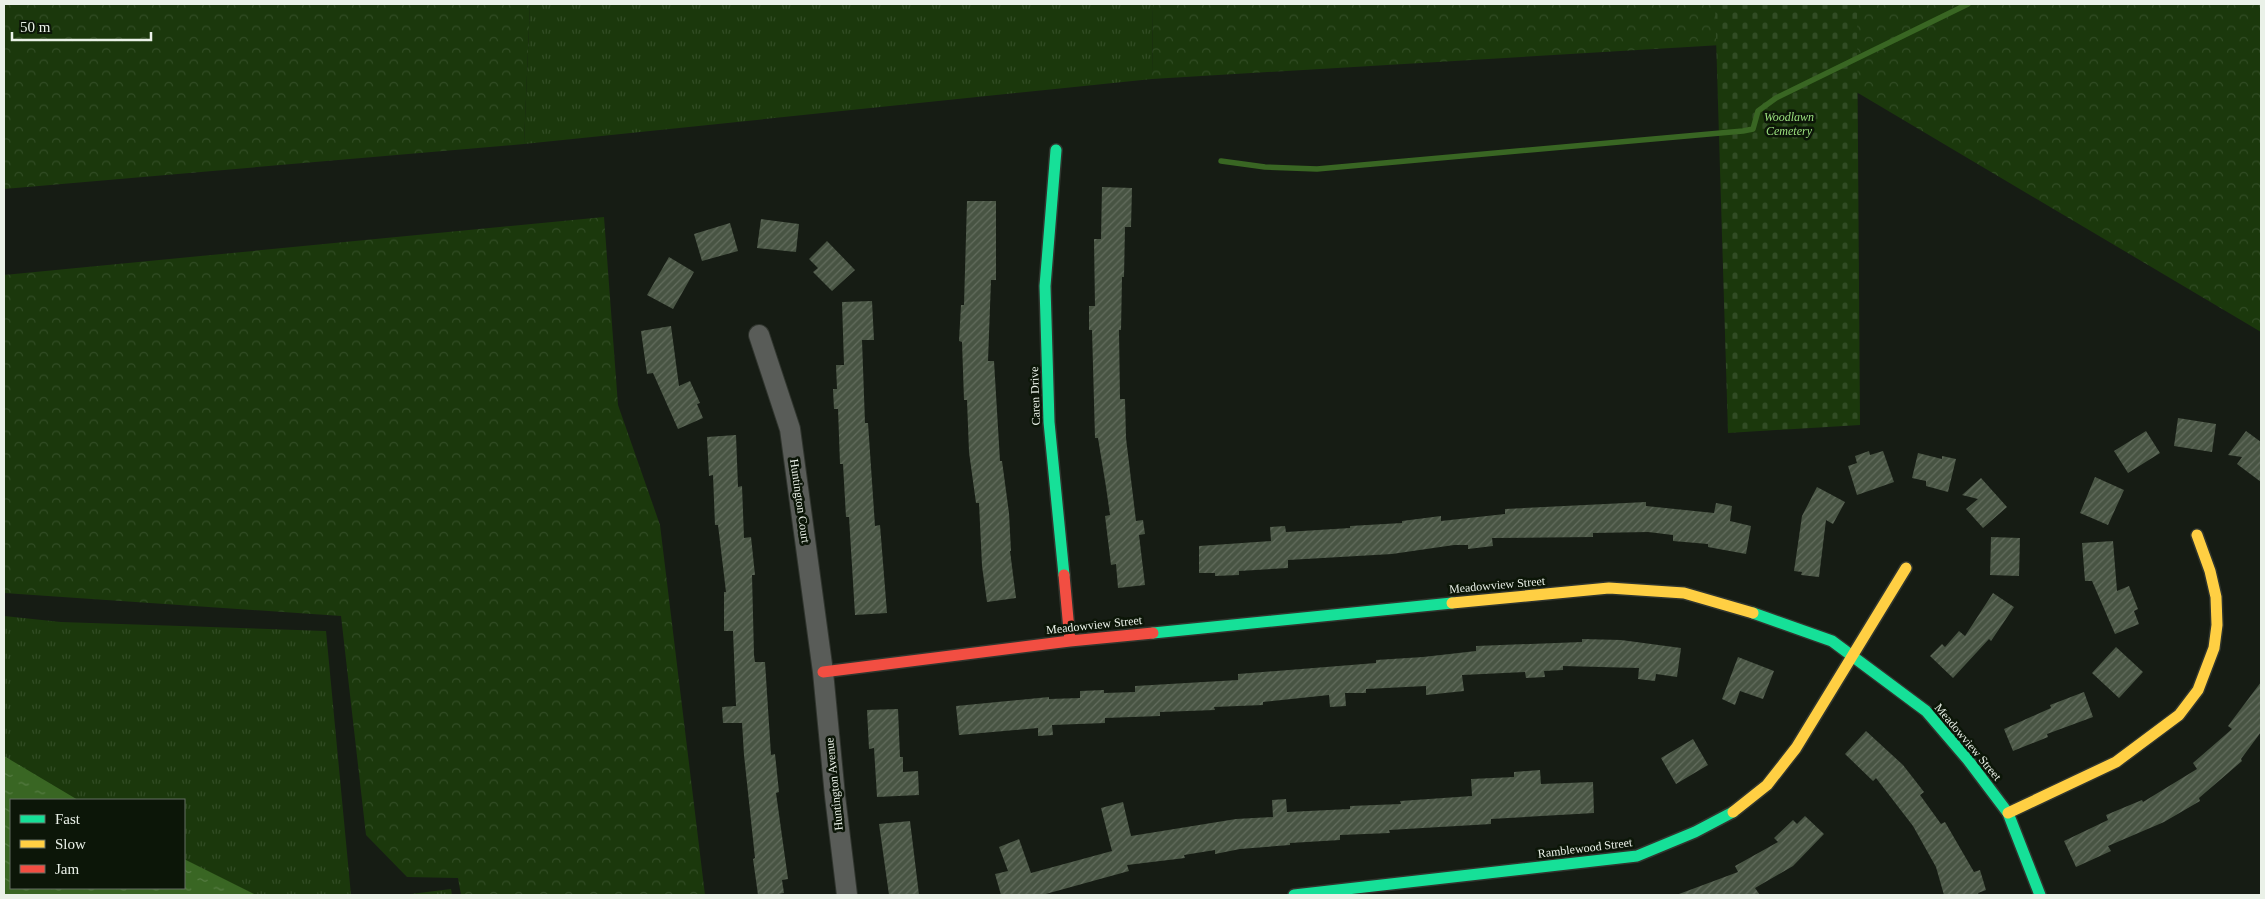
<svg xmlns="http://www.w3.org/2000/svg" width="2265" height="899" viewBox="0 0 2265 899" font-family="'Times New Roman',serif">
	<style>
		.grass { fill: url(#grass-tufts); fill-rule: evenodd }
		.forest { fill: url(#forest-crowns) }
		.cemetery { fill: url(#cemetery-stones) }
		.water { fill: url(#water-ripples) }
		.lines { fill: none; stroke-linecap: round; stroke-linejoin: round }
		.stream { stroke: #396623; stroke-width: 5.5 }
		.building { fill: url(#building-hatch) }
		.street-casing { stroke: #30352e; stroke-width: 22 }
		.fast-casing { stroke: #30352e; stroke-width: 14 }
		.slow-casing { stroke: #30352e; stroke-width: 14 }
		.jam-casing { stroke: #30352e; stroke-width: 14 }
		.street { stroke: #595c58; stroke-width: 20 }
		.fast { stroke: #16e098; stroke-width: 11 }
		.slow { stroke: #ffcf43; stroke-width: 11 }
		.jam { stroke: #f24e42; stroke-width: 11 }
		.labels { text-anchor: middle; stroke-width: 5; stroke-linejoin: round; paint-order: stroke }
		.park-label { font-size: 12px; font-style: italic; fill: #9be07f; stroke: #0c1608 }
		.street-label { font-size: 12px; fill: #eaf1e8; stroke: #0c1608 }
	</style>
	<defs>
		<pattern id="grass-tufts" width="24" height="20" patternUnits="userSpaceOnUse" patternTransform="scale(1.25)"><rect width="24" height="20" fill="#1b380c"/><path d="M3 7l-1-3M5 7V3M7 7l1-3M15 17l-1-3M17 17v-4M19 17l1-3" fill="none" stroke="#314c24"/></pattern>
		<pattern id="forest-crowns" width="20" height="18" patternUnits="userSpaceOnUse" patternTransform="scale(1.25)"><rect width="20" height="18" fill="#1b380c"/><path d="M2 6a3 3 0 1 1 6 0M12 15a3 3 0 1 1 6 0" fill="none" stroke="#314c24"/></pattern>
		<pattern id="cemetery-stones" width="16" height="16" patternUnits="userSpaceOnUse" patternTransform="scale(1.25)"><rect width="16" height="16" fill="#1b380c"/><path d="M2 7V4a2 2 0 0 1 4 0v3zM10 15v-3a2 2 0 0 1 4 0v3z" fill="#314c24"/></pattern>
		<pattern id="water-ripples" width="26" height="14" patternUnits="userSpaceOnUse" patternTransform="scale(1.25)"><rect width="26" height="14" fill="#396623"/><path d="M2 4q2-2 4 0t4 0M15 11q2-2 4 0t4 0" fill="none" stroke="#567c43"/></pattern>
		<pattern id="building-hatch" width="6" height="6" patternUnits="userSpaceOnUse" patternTransform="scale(1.25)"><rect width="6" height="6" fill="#485443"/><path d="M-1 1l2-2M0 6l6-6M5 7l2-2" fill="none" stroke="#636d5e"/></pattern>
	</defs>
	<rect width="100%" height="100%" fill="#161c14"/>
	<path class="grass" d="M530,4H1153L1152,79L524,144Z
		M4,616L61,622L326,631L351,895H4ZM11,800H184V888H11Z
		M451,889L452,895H403Z"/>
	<path class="forest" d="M4,4H530L524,144L4,189Z
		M1153,4H2261V332L1772,42L1152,79Z
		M604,217L618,405L660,525L705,895H461L458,878L407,877L366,835L341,616L4,593V275Z"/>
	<path class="cemetery" d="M1715,4H1857L1860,425L1728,433Z"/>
	<path class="water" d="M4,756L78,800H11V888H184V859L256,895H4Z"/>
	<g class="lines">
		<path class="stream" d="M1221,161L1265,167L1317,169L1743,131L1753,129L1758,111L1776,98L1968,4"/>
	</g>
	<path class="building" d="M1102,187L1132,188L1131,227H1125L1124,277H1122L1121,330H1119L1120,399H1125L1126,438L1136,521L1143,520L1145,534L1139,535L1145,585L1118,588L1116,564L1111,565L1105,516L1110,515L1106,487L1098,438H1095L1092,330H1089V306H1095L1094,239H1101Z
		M967,201H996V280H991L988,361H994L1000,461H1002L1009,513L1011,551H1010L1016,598L987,602L982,566L979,503H976L969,452L967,400H964L962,342L959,341L961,305H964Z
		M761,219L799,224L796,252L757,248Z
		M730,223L738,251L702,261L694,234Z
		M827,241L855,270L832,291L813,272L818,268L809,259Z
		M669,257L694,272L673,309L647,295Z
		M872,301L874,340H862L865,423H868L875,526L880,525L887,613L855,615L849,517H846L843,464H840L838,409H834L833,389H837L836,365H844L842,302Z
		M671,326L679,386L690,381L700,403L697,404L703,418L678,429L653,373L647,374L641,331Z
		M2178,418L2216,424L2212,452L2174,446Z
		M2146,431L2160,453L2128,473L2114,451Z
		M2246,431L2261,442V482L2237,464L2242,457L2228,455Z
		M736,435L738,487L742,486L744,538L751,537L755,575H752L754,655L755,662H765L771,755L775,754L779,792L776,793L788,879L782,880L784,893L773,895H758L753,859L755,858L744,755L742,723H723L722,707L736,706L733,631H724V592H726L718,525H715L713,475L709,476L707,437Z
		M1869,451L1870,455L1883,451L1894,482L1857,495L1848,466L1857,463L1855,456Z
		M1918,453L1942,459V456L1956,459L1948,492L1926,486V481L1912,478Z
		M2095,477L2124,490L2108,525L2080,513Z
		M1981,478L2007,507L1983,528L1966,509L1978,499L1962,495Z
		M1817,487L1845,502L1833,524L1826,520L1819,577L1801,575L1802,572L1794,571L1802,516Z
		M1646,502V506L1714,513L1716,503L1732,506L1730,521L1751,526L1746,554L1708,547V544L1673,541V535L1648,532L1593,533V537L1492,538L1493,546L1468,549V545H1454L1392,554L1288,560V568L1239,571V575L1215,576V573H1199V546L1271,541L1270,527L1285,526L1286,532L1350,528V526L1402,523V521L1441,516V521L1505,514V509Z
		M1991,537L2020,538L2019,576L1990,575Z
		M2113,541L2117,591L2129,586L2138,609L2134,611L2139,624L2115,634L2092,581H2085L2082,543Z
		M1993,593L2014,607L1991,641L1989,639L1953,678L1930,656L1942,644L1945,647L1959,631L1965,636Z
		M1582,639L1621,640L1681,648L1677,677L1656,674L1655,681L1638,679L1639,668L1563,666V670L1544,671L1545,677L1526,678L1525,672L1462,675L1464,691L1426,695V686L1366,689V693H1345L1346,706L1330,707L1329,695L1263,702V705L1214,707L1215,710L1160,712V716L1105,718V723L1052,725L1053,735L1038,736V728L959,735L956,706L1049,697V699L1080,698V691L1104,690V693L1135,692V686L1238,680V674L1376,663V660L1423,657L1476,651V646L1582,642Z
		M2116,647L2143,672L2119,698L2092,673Z
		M1738,657L1774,671L1763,699L1740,691L1735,705L1722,699Z
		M2261,682V732L2241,759L2242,761L2199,798L2200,801L2164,822L2108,846L2111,851L2076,867L2064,841L2108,820L2106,815L2142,800L2143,802L2197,769L2193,763L2232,729L2228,726Z
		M2084,692L2093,717L2047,734L2048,737L2013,751L2004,729L2051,708L2050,705Z
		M898,709L900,757H903V772L918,771L919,795L877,797L874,748L869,749L867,710Z
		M1866,731L1903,765L1924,792L1920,795L1941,824L1945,822L1974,872L1980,870L1986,890L1978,893L1979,895H1944L1936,867L1913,826L1876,778L1873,781L1845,754Z
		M1693,739L1708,765L1676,784L1661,758Z
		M1540,770L1541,784L1593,782L1594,813L1491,819V824L1389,830L1390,833L1340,835V840L1290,843V845L1240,849L1215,854V850L1184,855L1185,858L1127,865L1129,871L1042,895H1001L995,874L1008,871L999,847L1019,839L1031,873L1112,851L1101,808L1123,802L1131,836L1236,819L1273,817L1272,800L1286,799L1287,812L1350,809V806L1401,804L1400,801L1472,796L1471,779L1514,777V772Z
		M1805,816L1824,834L1793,866L1755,888L1760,895H1679V894L1738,872L1735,866L1778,842L1774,838L1793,820L1797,824Z
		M910,821L919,895H889L879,824Z"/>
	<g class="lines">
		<g class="street-casing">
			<path id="street" d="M759,335L790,429L823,672L835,796L847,895"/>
		</g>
		<g class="fast-casing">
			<path id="fast" d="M1056,150L1045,286L1049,422L1064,575
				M1753,613L1832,641L1926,711L1968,760L2008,813L2040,895
				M1153,633L1452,603
				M1294,895L1637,856L1695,832L1733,812"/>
		</g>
		<g class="slow-casing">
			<path id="slow" d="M1452,603L1609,588L1684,593L1753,613
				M1733,812L1767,785L1796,748L1906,568
				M2008,813L2116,762L2179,715L2198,690L2214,648L2217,625L2216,597L2210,571L2197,535"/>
		</g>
		<g class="jam-casing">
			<path id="jam" d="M1064,575L1070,641
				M823,672L1070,641L1153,633"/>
		</g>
		<use href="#street" class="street"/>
		<use href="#fast" class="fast"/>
		<use href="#slow" class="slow"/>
		<use href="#jam" class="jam"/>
	</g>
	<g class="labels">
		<g class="park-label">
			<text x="1789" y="121">Woodlawn<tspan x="1789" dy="14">Cemetery</tspan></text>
		</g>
		<g class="street-label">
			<text transform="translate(1035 396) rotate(-92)" y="4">Caren Drive</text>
			<text transform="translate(800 501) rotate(82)" y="4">Huntington Court</text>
			<text transform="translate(1497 585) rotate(-5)" y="4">Meadowview Street</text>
			<text transform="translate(1094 625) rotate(-6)" y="4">Meadowview Street</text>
			<text transform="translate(1968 742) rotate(50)" y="4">Meadowview Street</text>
			<text transform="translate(834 784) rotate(-96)" y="4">Huntington Avenue</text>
			<text transform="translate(1585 848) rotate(-7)" y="4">Ramblewood Street</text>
		</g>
	</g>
	<rect width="2265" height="899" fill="none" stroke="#eaf1e8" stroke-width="10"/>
	<rect x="10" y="799" width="175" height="90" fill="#0c1608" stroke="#656e62"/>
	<rect x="20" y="815" width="25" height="8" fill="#16e098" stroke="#656e62"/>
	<text x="55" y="824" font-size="15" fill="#eaf1e8">Fast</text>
	<rect x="20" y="840" width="25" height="8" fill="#ffcf43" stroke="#656e62"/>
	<text x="55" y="849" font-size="15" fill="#eaf1e8">Slow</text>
	<rect x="20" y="865" width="25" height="8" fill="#f24e42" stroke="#656e62"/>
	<text x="55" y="874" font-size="15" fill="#eaf1e8">Jam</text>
	<path d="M12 32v8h139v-8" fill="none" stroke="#eaf1e8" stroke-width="2.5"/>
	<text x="20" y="32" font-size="15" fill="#eaf1e8" stroke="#0c1608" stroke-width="4" paint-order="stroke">50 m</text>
</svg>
